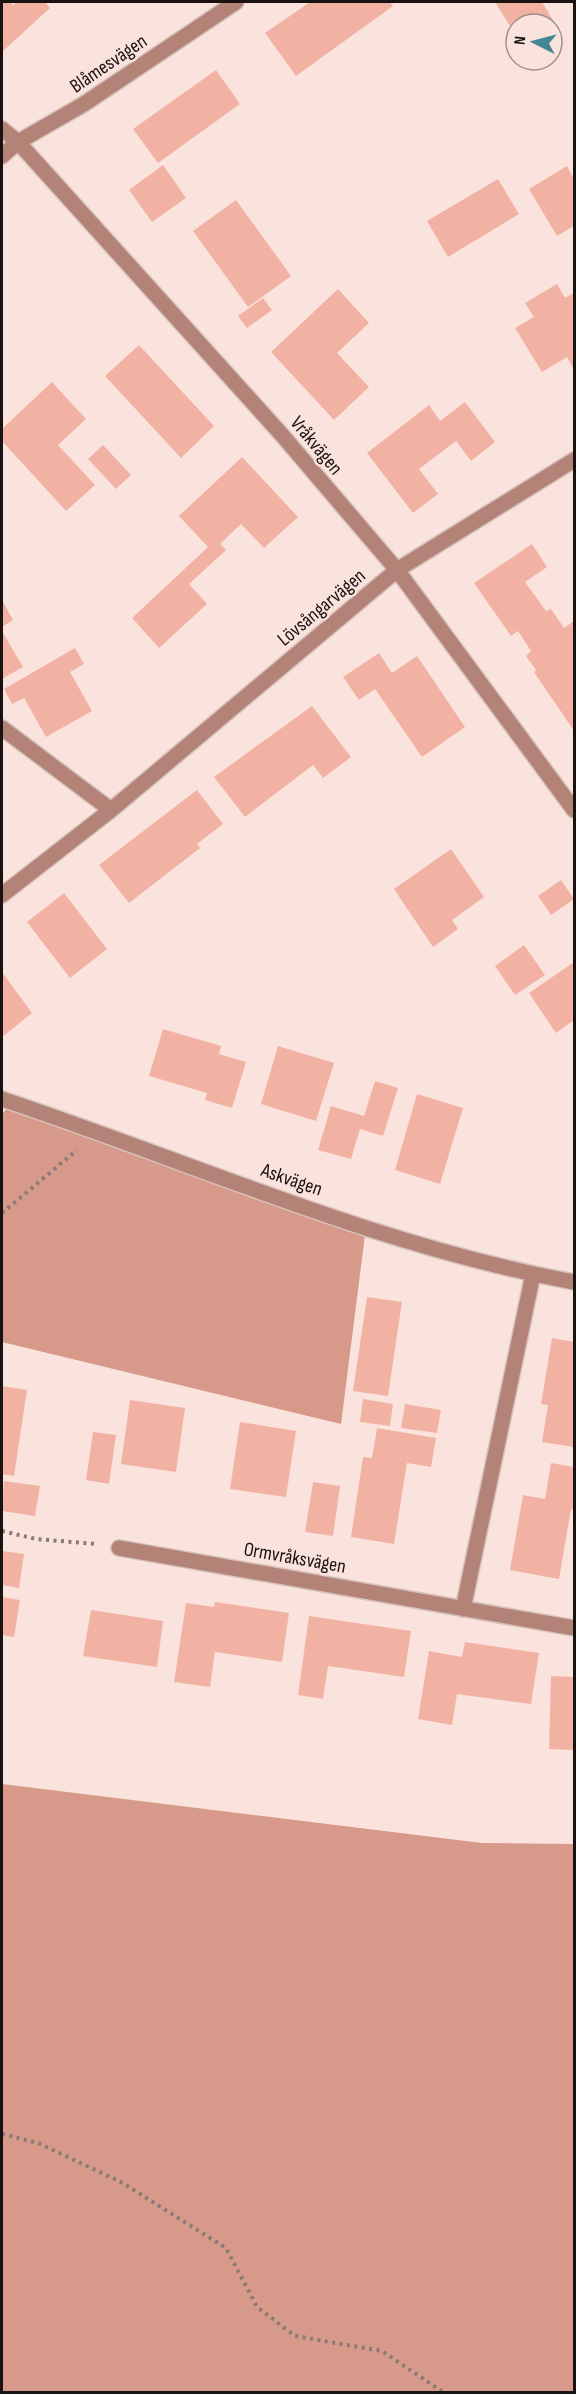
<svg xmlns="http://www.w3.org/2000/svg" width="576" height="2394" viewBox="0 0 576 2394" font-family="'Sofia Sans Condensed',sans-serif">
	<style>
		.forest { fill: #d7998a }
		.building { fill: #f2b2a3 }
		.lines { fill: none; stroke-linecap: round; stroke-linejoin: round }
		.minor-casing { stroke: #d7c2bc; stroke-width: 18 }
		.path { stroke: #8a7a76; stroke-width: 4; stroke-dasharray: 3 4.5; stroke-linecap: butt }
		.minor { stroke: #b38378; stroke-width: 15 }
		.labels { text-anchor: middle; stroke-width: 5; stroke-linejoin: round; paint-order: stroke }
		.street-label { font-size: 20px; fill: #1a1210; stroke: #fbe3dd }
	</style>
	<rect width="100%" height="100%" fill="#fbe3dd"/>
	<path class="forest" d="M12,1103L366,1227L341,1424L2,1342V1114Z
		M2,1784L482,1843L574,1844V2392H2Z"/>
	<path class="building" d="M2,2H10L13,5L17,2H45L50,8L2,52Z
		M310,2H390L393,6L296,76L265,33Z
		M495,2H542L556,25L552,27V24H516V36Z
		M216,70L240,104L158,163L133,129Z
		M163,165L186,198L152,222L129,190Z
		M567,166L574,179V226L557,236L529,189Z
		M498,179L519,214L448,257L427,221Z
		M236,200L291,276L248,307L193,231Z
		M557,284L565,298L574,293V370L567,357L542,372L515,328L534,317L525,303Z
		M338,289L369,323L337,353L369,387L334,420L271,352Z
		M263,298L272,310L247,328L238,316Z
		M139,345L214,426L181,458L105,376Z
		M52,382L86,419L58,445L95,485L66,511L2,441V429Z
		M465,402L495,442L471,461L456,441L419,469L438,494L413,513L367,453L429,405L440,421Z
		M103,445L131,475L116,489L88,459Z
		M242,457L298,517L264,548L241,524L220,544L226,550L189,584L207,604L159,648L132,618L208,547L179,516Z
		M532,544L547,567L525,582L546,611L551,609L564,628L574,621V731L534,672L536,670L526,656L531,651L518,631L511,636L474,583Z
		M2,600L13,620L2,627Z
		M2,631L23,667L2,679Z
		M75,648L84,664L70,672L92,711L46,737L24,698L12,704L4,689Z
		M379,653L392,673L417,656L465,727L422,757L375,689L359,700L343,677Z
		M312,706L351,757L323,778L313,765L245,817L214,777Z
		M197,790L223,824L197,844L200,848L129,903L99,865Z
		M451,849L484,897L452,920L458,929L433,947L394,889Z
		M561,880L574,899L551,915L538,896Z
		M64,893L107,949L70,978L27,922Z
		M524,945L545,975L515,995L495,966Z
		M574,962V1020L556,1033L529,993Z
		M2,972L32,1013L2,1037Z
		M163,1029L221,1046L219,1054L246,1062L232,1108L205,1100L207,1093L149,1076Z
		M278,1046L334,1063L316,1121L261,1104Z
		M375,1081L398,1088L383,1136L360,1129L351,1159L318,1150L331,1106L364,1116Z
		M417,1094L463,1108L440,1184L395,1170Z
		M367,1297L402,1302L388,1396L353,1391Z
		M552,1338L574,1342V1447L542,1442L548,1405L541,1404Z
		M2,1386L27,1390L14,1476L2,1474Z
		M363,1399L393,1404L390,1426L360,1422Z
		M130,1400L185,1408L176,1472L121,1464Z
		M405,1404L441,1410L437,1433L401,1428Z
		M240,1422L296,1431L286,1497L230,1489Z
		M377,1428L436,1438L431,1467L407,1463L394,1544L351,1537L363,1457L372,1458Z
		M93,1432L116,1435L109,1484L86,1480Z
		M551,1463L574,1467V1510L571,1509L559,1579L510,1570L523,1495L545,1499Z
		M4,1481L40,1486L35,1516L2,1511Z
		M313,1482L340,1486L333,1536L305,1532Z
		M2,1551L24,1554L19,1588L2,1585Z
		M2,1597L20,1600L14,1637L2,1635Z
		M215,1602L289,1613L282,1662L215,1652L210,1687L174,1682L186,1603L214,1607Z
		M91,1610L163,1621L157,1667L83,1656Z
		M309,1616L411,1631L404,1677L328,1666L323,1699L298,1695Z
		M465,1642L539,1653L531,1704L457,1694L452,1725L418,1719L429,1651L462,1657Z
		M551,1676L574,1677V1750L549,1749Z"/>
	<g class="lines">
		<g class="minor-casing">
			<path id="minor" d="M2,129L18,142L282,435L397,570L574,810
				M2,156L18,142L84,104L236,2
				M2,728L111,810
				M2,895L111,810L397,570L574,460
				M2,1099C191,1162 377,1246 574,1282
				M119,1548L574,1628
				M463,1609L533,1274"/>
		</g>
		<path class="path" d="M2,1213L77,1150
			M2,1531L36,1539L96,1544
			M2,2134L38,2143L121,2182L226,2248L257,2307L295,2336L382,2351L443,2392"/>
		<use href="#minor" class="minor"/>
	</g>
	<g class="labels">
		<g class="street-label">
			<text transform="translate(108 63) rotate(-34)" y="7">Blåmesvägen</text>
			<text transform="translate(317 445) rotate(50)" y="7">Vråkvägen</text>
			<text transform="translate(321 607) rotate(-40)" y="7">Lövsångarvägen</text>
			<text transform="translate(292 1179) rotate(19)" y="7">Askvägen</text>
			<text transform="translate(295 1557) rotate(10)" y="7">Ormvråksvägen</text>
		</g>
	</g>
	<rect width="576" height="2394" fill="none" stroke="#1a1210" stroke-width="6"/>
	<g transform="translate(534 42) rotate(276)"><circle r="28" fill="#fbe3dd" stroke="#a18f8b" stroke-width="1.5"/>
	<path d="M0-4.5L10 22L0 15L-10 22Z" fill="#428695"/>
	<text y="-9" font-size="16" font-weight="bold" text-anchor="middle" fill="#1a1210">N</text>
	</g>
</svg>
